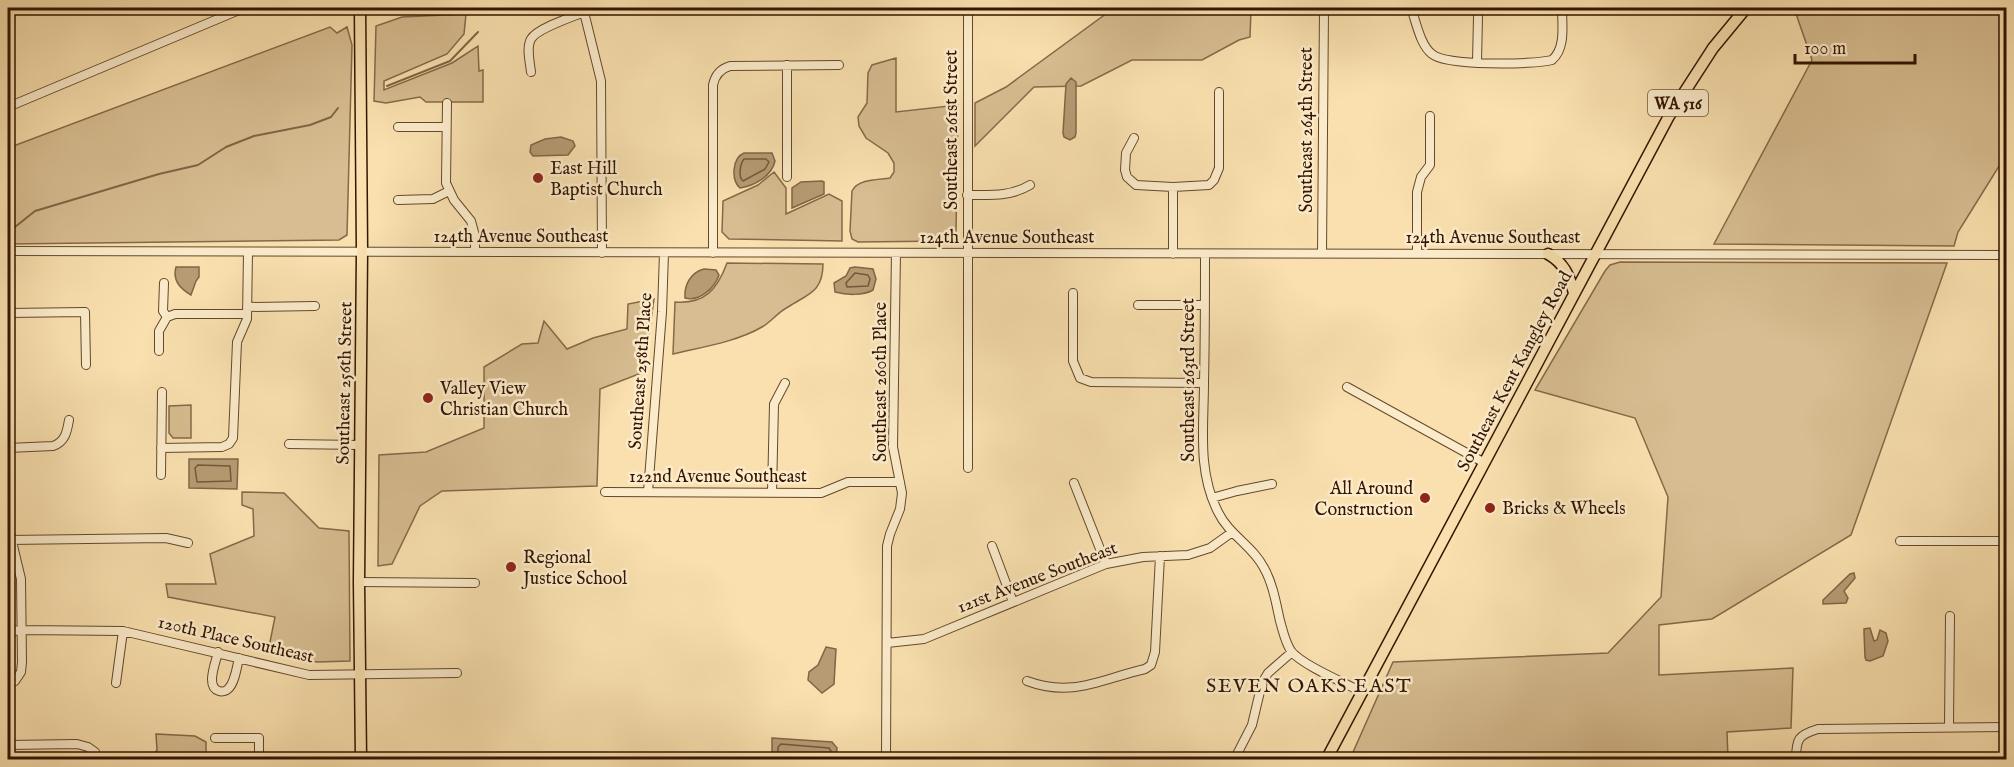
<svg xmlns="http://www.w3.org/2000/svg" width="2014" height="767" viewBox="0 0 2014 767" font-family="'IM FELL English',serif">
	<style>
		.green { fill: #d7bd91; stroke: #856949; stroke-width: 1.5 }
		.water { fill: #b69b73; stroke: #826545; stroke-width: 1.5 }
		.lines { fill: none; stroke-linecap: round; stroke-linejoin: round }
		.shore { stroke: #74583a; stroke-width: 1.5 }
		.stream { stroke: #826545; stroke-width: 2 }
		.minor-casing { stroke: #64482c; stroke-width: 10 }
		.major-casing { stroke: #331501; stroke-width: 13 }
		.minor { stroke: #fbebca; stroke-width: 8 }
		.major { stroke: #f9e0ae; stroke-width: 10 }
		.poi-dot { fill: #8f2418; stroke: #fbebca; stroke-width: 2 }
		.labels { text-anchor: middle; stroke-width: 5; stroke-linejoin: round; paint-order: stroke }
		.shield { fill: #fbebca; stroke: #6f553d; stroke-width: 1.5 }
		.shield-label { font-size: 16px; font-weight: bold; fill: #331501 }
		.street-label { font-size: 18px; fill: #331501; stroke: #fbebca }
		.poi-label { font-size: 18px; fill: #331501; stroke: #fbebca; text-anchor: start }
		.neighbourhood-label { font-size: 20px; letter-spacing: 1.5px; fill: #331501; stroke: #fbebca }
	</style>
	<rect width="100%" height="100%" fill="#f9e0ae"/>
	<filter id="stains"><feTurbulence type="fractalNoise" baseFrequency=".00333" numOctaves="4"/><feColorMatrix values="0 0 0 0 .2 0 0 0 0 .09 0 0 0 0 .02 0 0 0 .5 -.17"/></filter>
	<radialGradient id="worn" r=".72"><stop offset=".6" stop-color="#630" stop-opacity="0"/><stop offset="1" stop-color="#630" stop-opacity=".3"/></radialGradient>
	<path class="green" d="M1114,8H1166L1167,12L1251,10L1250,37L1239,40L1202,60H1132L1081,86L1034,87L975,146V103L1006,87Z
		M1794,8H2006V155L1958,232L1954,246L1714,244L1812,60Z
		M466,14L464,34L447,54L384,81V90L452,63L478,46L479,71L483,70V102H426L420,97L386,103L374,101L376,26L402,17Z
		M330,27L337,33L347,27L352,45L347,235L339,240L8,244V148Z
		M896,58V112L958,105L956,233L953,238L947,241L858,242L852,239L850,231L852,191C858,179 877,180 890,178L894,172V163L888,153L866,138L859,126L858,117L867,103L868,73L872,65Z
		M774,172L786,188V214L829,194L842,201V241L729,239L722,232L723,201L758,185Z
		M1620,262L1947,263L1851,535L1712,619L1659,625V675L1793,668L1791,728L1727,732L1728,759H1350L1393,662L1608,653L1661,597L1668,497L1635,418L1535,390L1605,271L1610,265Z
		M727,263L823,264C823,292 808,294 788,307C778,312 771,322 762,327C736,342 702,347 673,354L675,302C705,304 717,290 727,263Z
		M654,299L644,372L600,389L597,486L442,491L420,506L392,564L378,566L379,455L426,452L484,428V367L522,344L538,343L544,321L567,349L593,338L627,329L628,304Z
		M191,405V438H173L169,433V406Z
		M242,492L284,493L319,528L349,531L350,661L317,662L268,652L275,617L168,597L166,584H216L210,554L254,536L253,509L242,505Z
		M156,734L195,736L206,742V759H151L157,750Z"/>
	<path class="water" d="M1071,78L1076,82V133L1075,137L1070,140L1064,137L1063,133L1066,84Z
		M561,137L573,141L575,146L568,155L533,156L530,152L531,145L545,139Z
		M744,153H772L775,161C772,176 754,186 740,188C731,180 732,158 744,153Z
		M822,181L824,182V194L792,208V188L801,182Z
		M176,267H199V277L196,281L191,295C181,289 172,281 176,267Z
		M855,267L873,269L876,279L873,290C863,296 846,295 835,292L834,283L846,276L850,268Z
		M704,269L716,270L719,275C715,288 699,302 685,298C684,285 691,272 704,269Z
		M189,459H238L237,489L189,488Z
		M1854,573L1855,578L1844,591L1848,598L1846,603L1823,604V600L1850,574Z
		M1870,628L1874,641L1877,640L1880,630L1886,633L1888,641L1883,656L1870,661L1866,660L1865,657L1864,632V629Z
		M826,647L836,649L834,684L822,693L808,680L809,672L818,665Z
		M772,738L832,742L837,748L836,759H772Z"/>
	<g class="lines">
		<path class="shore" d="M744,159H766L769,162L765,169L743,181C738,177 740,164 744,159Z
			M855,273L868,275L870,279L868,286L847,287L846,283Z
			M198,465L230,466L231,481L197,482L195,468Z
			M778,760V747L781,744L829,748L831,751V760"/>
		<path class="stream" d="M387,86L450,61L478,32
			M8,230L15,227L35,211L159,174L198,165L226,147L254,136L310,125L331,117L338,108"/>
		<g class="minor-casing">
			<path id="minor" d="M583,8L601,81L602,253
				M1411,8C1416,21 1420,45 1432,54C1446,66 1532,65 1552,60C1566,48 1562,25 1562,8
				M8,9L10,8
				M1477,62L1478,17
				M531,72C530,62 526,48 531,39C538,27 581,14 595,8
				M447,103L446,183L454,200L471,221L475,236V252
				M8,107L244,8
				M398,127H446
				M1134,138L1126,153L1125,170L1127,177L1136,185L1173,187L1209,185L1214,180L1219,168V92
				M787,177V65
				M1173,187V254
				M967,195C990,195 1010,197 1030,185
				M398,200L433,199L449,191
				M8,251L2006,255
				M713,253V85C715,75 720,69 730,66L839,65
				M1322,253L1324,8
				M1417,253V192L1421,177L1430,165V116
				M1205,254C1205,296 1205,339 1204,382C1204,426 1197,471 1218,512C1229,535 1253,546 1264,568C1273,584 1276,603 1280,621C1283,631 1285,642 1291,651C1302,665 1345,683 1362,692
				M1073,293V361L1080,378L1091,382L1204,383
				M1138,305H1205
				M247,307L315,306
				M8,313L85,312L86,365
				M167,317L175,314H247
				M159,351V331L167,317L163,311L164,283
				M1347,387L1483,462
				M289,444L360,445
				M8,448L53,446C65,442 67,432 69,420
				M161,448L222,447L229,444L233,438L237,342L247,319L248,252
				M968,468V8
				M161,475L162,392
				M1074,483L1106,564
				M605,492L821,493L848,482H900
				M648,492L662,312L664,253
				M772,493L774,404L785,383
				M1212,498L1237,491L1272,484
				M8,525L21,579L22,662L21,672L15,681
				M8,540L166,538L188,543
				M1900,541H2006
				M992,546L1013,602
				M359,582L475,583
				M8,631L23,630L123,631L309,675L457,673
				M887,643L924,639L1106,564L1143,557L1188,555L1210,548L1231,533
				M218,652C216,662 205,687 219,691C222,692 226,691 228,689C235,683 237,666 239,658
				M1027,681C1073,698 1101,679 1145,669L1151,665L1155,652L1160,556
				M116,683L123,631
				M1949,727L1950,616
				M215,738H259V760
				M8,745L77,744L88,747L95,752
				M886,760L887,546L890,534L900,509L902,493L893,447L896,253
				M1234,760L1252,725L1262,683L1268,673L1292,652
				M1796,760C1796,739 1798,735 1818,729L2006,727"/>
		</g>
		<g class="major-casing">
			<path id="major" d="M360,8L362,251L359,582L361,760
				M1548,254C1564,263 1569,275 1574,293
				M1326,760L1669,116L1713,48L1746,8"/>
		</g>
		<use href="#minor" class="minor"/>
		<use href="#major" class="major"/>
	</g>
	<g class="poi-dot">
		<circle cx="538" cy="178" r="6"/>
		<circle cx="428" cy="398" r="6"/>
		<circle cx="1425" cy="498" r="6"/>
		<circle cx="1490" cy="508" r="6"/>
		<circle cx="511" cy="567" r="6"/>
	</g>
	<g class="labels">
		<rect class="shield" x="1648" y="90" width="60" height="26" rx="4.5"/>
		<g class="shield-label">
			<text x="1678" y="109">WA 516</text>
		</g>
		<g class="street-label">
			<text transform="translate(951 130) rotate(-90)" y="6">Southeast 261st Street</text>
			<text transform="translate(1306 130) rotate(-90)" y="6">Southeast 264th Street</text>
			<text x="521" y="242">124th Avenue Southeast</text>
			<text x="1007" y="243">124th Avenue Southeast</text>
			<text x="1493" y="243">124th Avenue Southeast</text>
			<text transform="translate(640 371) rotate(-86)" y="6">Southeast 258th Place</text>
			<text transform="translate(1514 371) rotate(-62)" y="6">Southeast Kent Kangley Road</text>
			<text transform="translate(1188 380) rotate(-90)" y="6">Southeast 263rd Street</text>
			<text transform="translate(880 382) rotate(-90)" y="6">Southeast 260th Place</text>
			<text transform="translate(344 383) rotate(-89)" y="6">Southeast 256th Street</text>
			<text x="718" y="482">122nd Avenue Southeast</text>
			<text transform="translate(1037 577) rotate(-21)" y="6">121st Avenue Southeast</text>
			<text transform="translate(236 639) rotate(13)" y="6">120th Place Southeast</text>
		</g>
		<g class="poi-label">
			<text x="550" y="174">East Hill<tspan x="550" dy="21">Baptist Church</tspan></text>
			<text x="440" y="394">Valley View<tspan x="440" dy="21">Christian Church</tspan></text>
			<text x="1413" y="494" text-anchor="end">All Around<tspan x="1413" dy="21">Construction</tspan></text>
			<text x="1502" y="514">Bricks &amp; Wheels</text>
			<text x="523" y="563">Regional<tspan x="523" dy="21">Justice School</tspan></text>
		</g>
		<g class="neighbourhood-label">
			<text x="1309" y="692">SEVEN OAKS EAST</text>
		</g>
	</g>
	<rect width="2014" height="767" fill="none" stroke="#f9e0ae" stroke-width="30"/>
	<rect x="9" y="9" width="1996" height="749" fill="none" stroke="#331501" stroke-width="3"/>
	<rect x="15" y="15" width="1984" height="737" fill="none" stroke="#331501" stroke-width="1.5"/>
	<path d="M1795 54v9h120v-9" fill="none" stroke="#331501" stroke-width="3"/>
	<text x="1804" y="54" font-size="18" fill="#331501" stroke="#fbebca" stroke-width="4.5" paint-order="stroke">100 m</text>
	<rect width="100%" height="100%" filter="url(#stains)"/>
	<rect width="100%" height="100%" fill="url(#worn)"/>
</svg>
